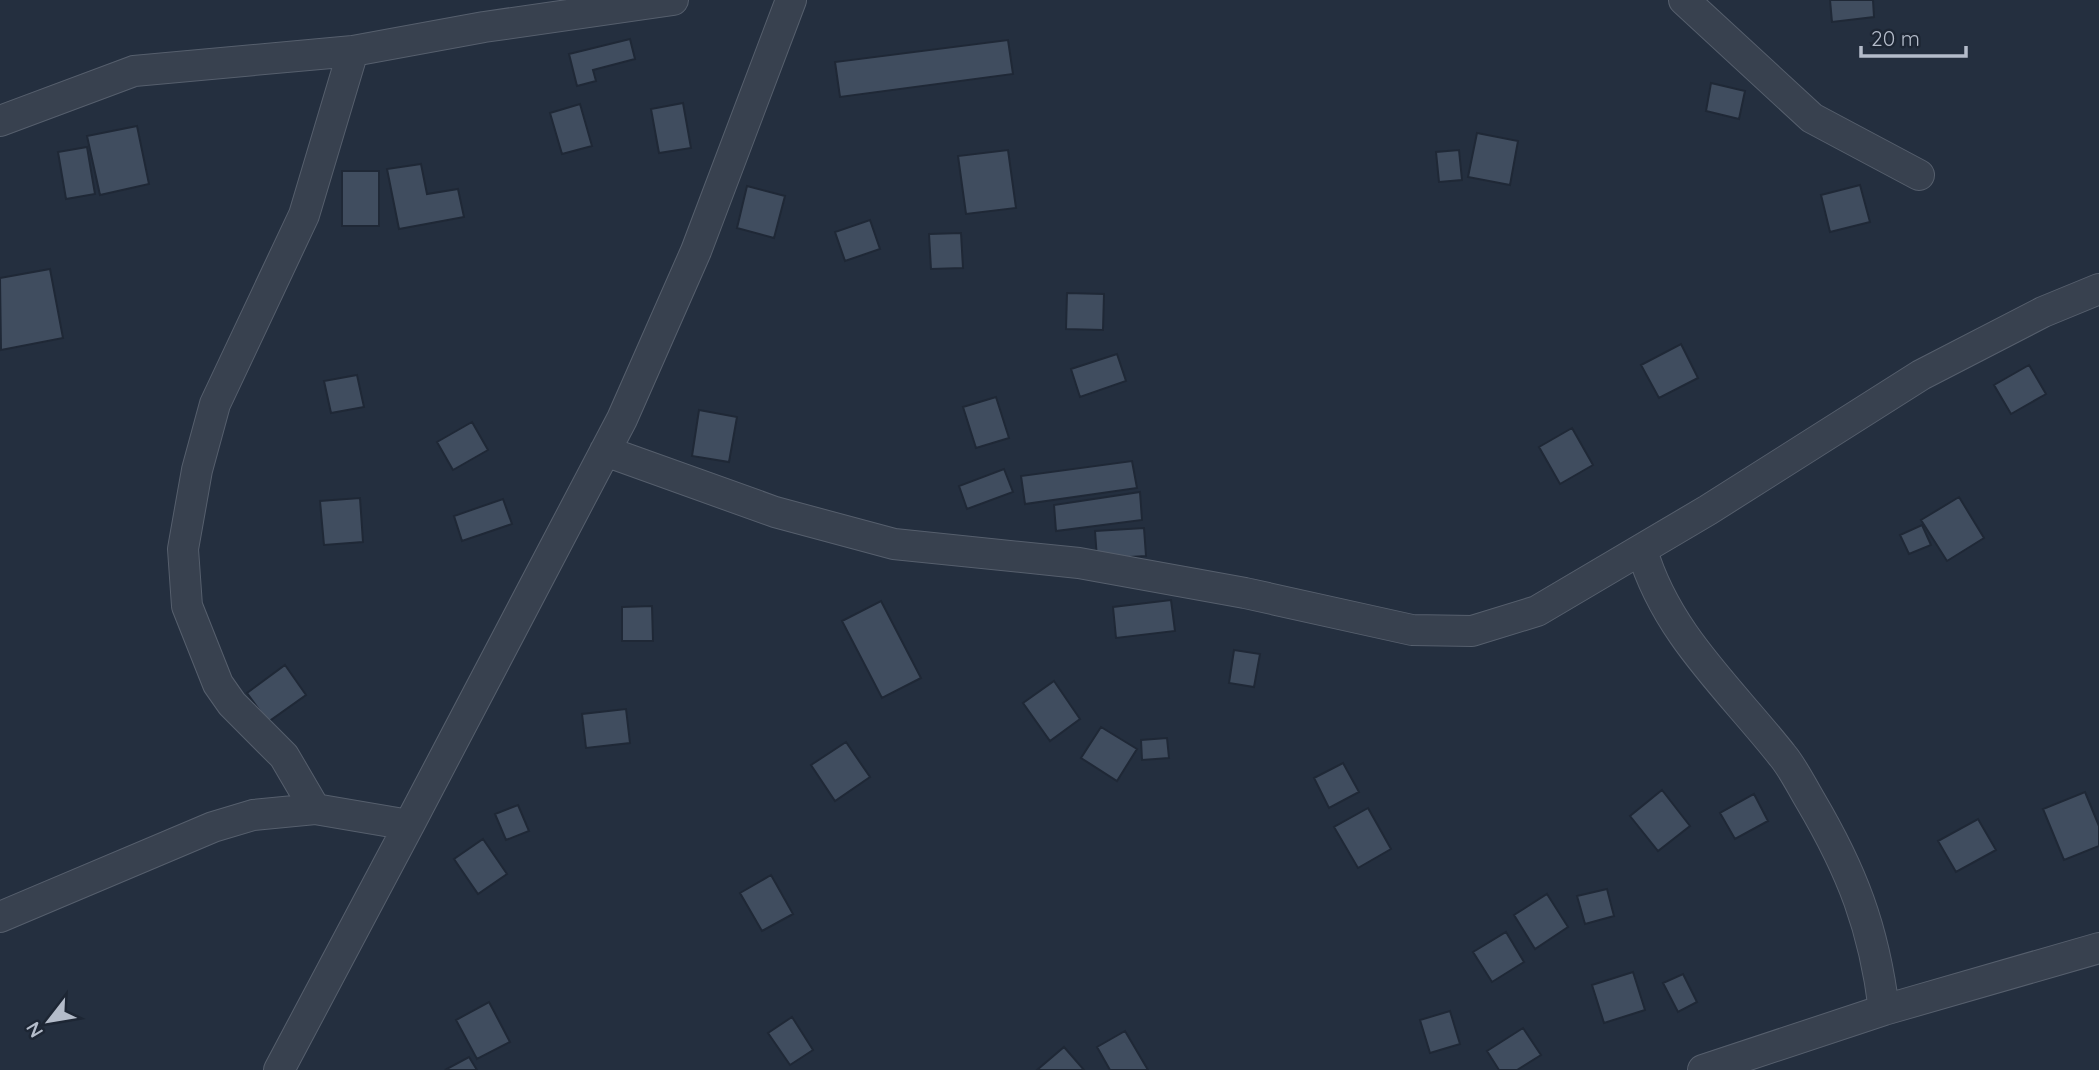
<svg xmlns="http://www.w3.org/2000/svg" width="2099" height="1070" viewBox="0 0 2099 1070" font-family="Quicksand,sans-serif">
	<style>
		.building { fill: #404d5f; stroke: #1f2836; stroke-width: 2 }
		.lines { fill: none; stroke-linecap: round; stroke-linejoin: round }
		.minor-casing { stroke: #565f6d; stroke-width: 32 }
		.minor { stroke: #38414f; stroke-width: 30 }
	</style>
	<rect width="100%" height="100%" fill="#242f3f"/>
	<path class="building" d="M1830,0H1873L1874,17L1832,22Z
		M630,39L635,59L593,70L596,81L577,86L569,54Z
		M1008,40L1013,74L840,97L835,62Z
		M1711,83L1745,91L1739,119L1706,111Z
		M683,103L691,148L659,153L651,109Z
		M580,104L592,146L562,154L550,113Z
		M137,126L149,184L100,195L87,136Z
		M1477,133L1518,141L1510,185L1468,177Z
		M87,147L95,194L66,199L58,152Z
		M1008,150L1016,208L966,214L958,156Z
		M1459,150L1462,180L1439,182L1436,152Z
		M421,164L427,194L458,189L464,217L399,229L387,169Z
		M342,171H379V226H342Z
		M1860,185L1870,222L1830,232L1821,195Z
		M747,186L785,196L774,238L737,228Z
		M870,220L880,249L845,261L835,232Z
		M961,233L963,268L931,269L929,234Z
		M50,269L63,338L1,350L0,278Z
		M1067,293L1104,294L1103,330L1066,329Z
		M1681,344L1698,378L1659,398L1641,365Z
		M1117,354L1126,381L1080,397L1071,369Z
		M2029,365L2046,394L2011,414L1994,385Z
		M357,375L364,407L331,413L324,381Z
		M996,397L1009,438L976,448L963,407Z
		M699,410L737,417L729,462L692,456Z
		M472,422L488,450L453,470L437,442Z
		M1572,428L1593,465L1560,484L1539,447Z
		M1132,461L1137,488L1025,504L1021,476Z
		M1004,469L1013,492L967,509L959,486Z
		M1140,492L1142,520L1056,531L1054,505Z
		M1959,497L1984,538L1947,561L1921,520Z
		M360,498L363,542L324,545L320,501Z
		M503,499L512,524L462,541L454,516Z
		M1922,525L1931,545L1909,554L1900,535Z
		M1144,528L1146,556L1097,559L1095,531Z
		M1171,600L1175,631L1116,638L1113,607Z
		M881,601L921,678L882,698L842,621Z
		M652,606L653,641H622V607Z
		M1234,650L1260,654L1254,687L1229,683Z
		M285,665L306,695L268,722L247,693Z
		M1054,681L1080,719L1050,741L1023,703Z
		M626,709L630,743L586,748L582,714Z
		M1101,727L1137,749L1117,781L1081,758Z
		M1167,738L1169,758L1142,760L1141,740Z
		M846,742L870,777L835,801L811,765Z
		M1343,763L1359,792L1329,808L1314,778Z
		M1662,790L1690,826L1658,851L1630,816Z
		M2085,792L2099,826V846L2064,860L2043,809Z
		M1754,794L1768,821L1735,839L1720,813Z
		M518,805L529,831L506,840L495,814Z
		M1368,808L1391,849L1358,868L1334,827Z
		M1978,819L1996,850L1956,872L1938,841Z
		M483,839L507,874L478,894L454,859Z
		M771,875L793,914L762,931L740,893Z
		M1607,889L1614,916L1585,924L1577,896Z
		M1547,894L1568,927L1535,949L1514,915Z
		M1506,932L1524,962L1492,982L1473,952Z
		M1633,972L1645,1010L1604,1023L1592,985Z
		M1683,974L1697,1002L1678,1012L1663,983Z
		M489,1002L510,1042L477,1059L456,1020Z
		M1450,1011L1460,1044L1430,1053L1420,1020Z
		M792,1017L813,1050L790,1065L768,1033Z
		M1523,1028L1541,1055L1517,1070H1499L1487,1051Z
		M1125,1031L1148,1070H1110L1097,1047Z
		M1064,1047L1084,1070H1037Z
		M469,1057L477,1070H445Z"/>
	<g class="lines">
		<g class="minor-casing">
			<path id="minor" d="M1684,0L1812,118L1919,175
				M0,121L134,71L353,51L484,27L673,0
				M605,451L775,512L894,544L1079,563L1245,593L1412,630L1472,631L1537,611L1708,510L1921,375L2043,312L2099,289
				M1642,550C1666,633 1730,689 1782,755C1793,768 1801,785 1810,800C1852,871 1874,928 1884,1010
				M315,809L284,756L232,704L218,684L187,606L183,549L197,470L215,404L304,215L353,51
				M0,917L213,827L253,815L315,809L409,825L622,419L696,251L791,0
				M279,1070L409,825
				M1703,1070L1884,1010L2099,948"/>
		</g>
		<use href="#minor" class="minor"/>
	</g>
	<g transform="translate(49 1021) rotate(239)" stroke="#1d2634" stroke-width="5" paint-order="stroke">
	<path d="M0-5L12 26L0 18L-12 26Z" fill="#b4bcca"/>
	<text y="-10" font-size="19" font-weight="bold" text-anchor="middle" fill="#b4bcca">N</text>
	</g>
	<path d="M1861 46v10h105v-10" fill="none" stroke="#b4bcca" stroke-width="3.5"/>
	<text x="1871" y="46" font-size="21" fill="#b4bcca" stroke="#1d2634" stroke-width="5" paint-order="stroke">20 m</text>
</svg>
